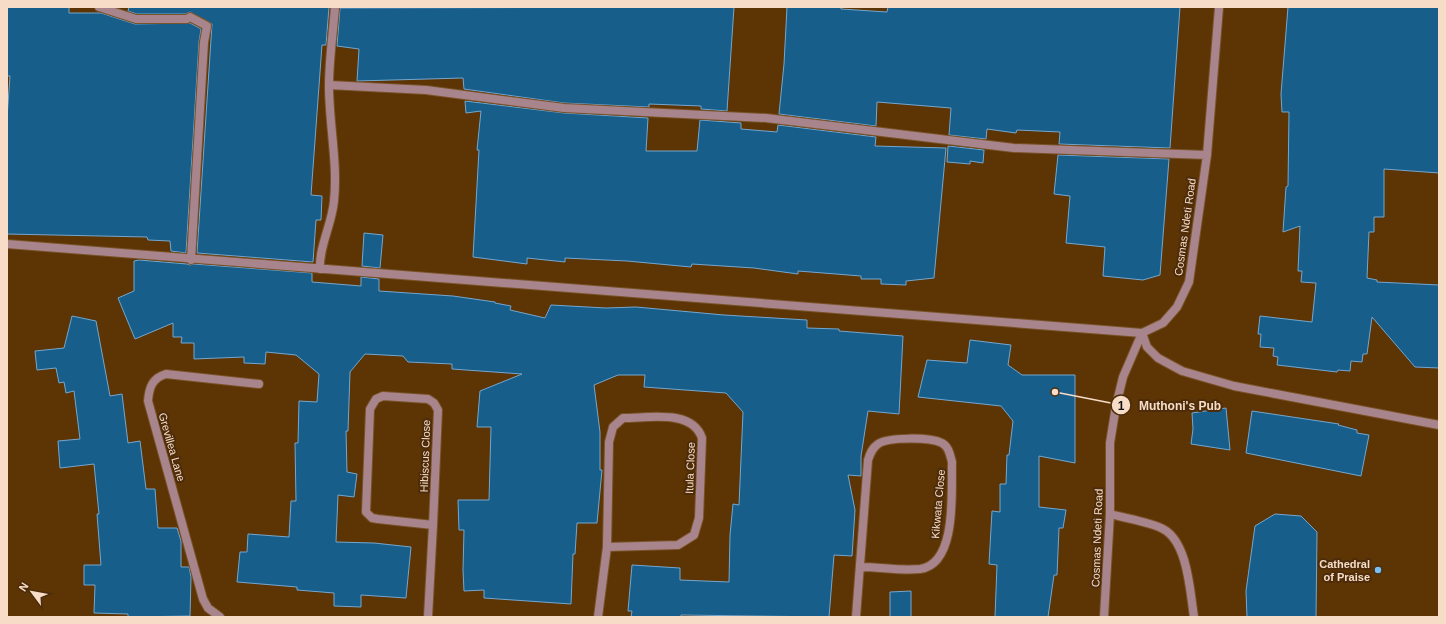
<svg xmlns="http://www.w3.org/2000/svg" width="1446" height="624" viewBox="0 0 1446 624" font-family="Arial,sans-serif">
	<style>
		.building { fill: #185e8a; stroke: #73a7d0 }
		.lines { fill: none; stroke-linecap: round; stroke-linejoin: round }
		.service-casing { stroke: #795227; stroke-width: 10 }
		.minor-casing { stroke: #795227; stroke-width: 10 }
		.service { stroke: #a8858d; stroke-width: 8 }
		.minor { stroke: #a8858d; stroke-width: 8 }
		.poi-dot { fill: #76c0f7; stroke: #4c2c0b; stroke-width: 1.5 }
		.labels { text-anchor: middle; stroke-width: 4; stroke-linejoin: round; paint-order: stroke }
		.street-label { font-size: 11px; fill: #f7ddc7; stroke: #4c2c0b }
		.poi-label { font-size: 11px; font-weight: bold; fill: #f7ddc7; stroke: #4c2c0b; text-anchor: end }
		.leader { fill: none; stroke: #f7ddc7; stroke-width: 1.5 }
		.callout-dot { fill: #f7ddc7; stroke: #4c2c0b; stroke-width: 1.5 }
		.mark-label { font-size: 12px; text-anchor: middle; font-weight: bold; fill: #111 }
		.callout-label { font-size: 12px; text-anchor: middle; font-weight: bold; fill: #f7ddc7; stroke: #4c2c0b; stroke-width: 4; stroke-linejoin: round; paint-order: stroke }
	</style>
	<rect width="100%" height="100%" fill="#5d3404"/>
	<path class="building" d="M7,7H69V13H101L135,24L190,23L201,29L199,42L186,253L171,251L170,241L148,240L147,237L7,234V118L10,76H7Z
		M129,7H329L326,45H322L311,195L322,196L321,220H316L313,262L197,253L212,24L190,12L185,14H137L128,11Z
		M734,7L727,111L701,109V106L649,104V107L564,103L464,89L463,78L357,81L359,49L337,46L340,8Z
		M787,7H841V9L887,12L888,7H1180L1170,148L1059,144L1060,132L1017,130L1016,133L987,129L986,139L949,135L951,108L877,102L876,126L779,114L784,64Z
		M1288,7H1439V173L1384,169V217H1374V232H1369L1367,278L1377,280V282L1439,285V368L1415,367L1372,317L1367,354H1363L1362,362L1351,361L1350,371L1338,370L1337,372L1277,365L1278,357L1273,356L1274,348L1260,347L1261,334H1258L1260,316L1312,322L1316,283L1301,282L1302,271H1298L1300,226L1283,232L1286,187L1288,186L1289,112H1282L1281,94Z
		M465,101L564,113L648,118L646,151H697L700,120L741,123V129L777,132L778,125L876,137L875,146L946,148L934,278L906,281V285L881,284V279H861V276L798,271V274L754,268L692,264L691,267L627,261L565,258V262L527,258V264L473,257L479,150H477L481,111L466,113Z
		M948,146L984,150L983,163L970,161V164L947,162Z
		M1058,155L1169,159L1160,275L1143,280L1103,276L1105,247L1066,243L1070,196L1054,194Z
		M364,233L383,235L380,268L362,266Z
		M139,260L187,264L190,265L194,264L312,273V282L361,286V277L379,279V291L453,296L495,302V303L511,306L510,310L545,318L551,305L606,308L636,307L724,315L807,320V328L839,329V331L903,336L899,414L868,411L861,456V476L848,475L855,510L852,556L834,555L829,617L681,615V617H631L632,611H628L632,565L680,568V580L729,582L730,535L733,504L739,505L743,412L726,393L644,387L645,375H618L594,385L600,432V470H602L597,523H577L575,554H573L571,604L484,598V590L464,591L463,570L464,530H459L458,500H489L491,427H477L480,391L522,374L452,369V364L408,362L403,356L365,354L350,372L348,431H346L347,472L357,474L354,497L338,495L336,542L374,543L411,547L406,598L361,595V607L334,606V593L297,590V587L237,582L240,552H247L248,534L289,537L291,501H296L295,443H298L299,401L317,402L319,374L296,355L266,352L265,364L244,363V357L194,359V343H181L182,337H173V323L135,339L118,298L134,291V261Z
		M72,316L96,321L110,396L122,394L128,443L140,441L146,489H155L158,528H177L181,541V567H189L191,577L190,616L128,617V614L94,613L95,585H84V565H101L97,514H99L94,464L60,468L58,441L80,439L74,391L66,393L64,382L59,383L56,368L37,370L35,351L64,348Z
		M970,340L1011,345L1008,365L1022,375H1075V463L1039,456V507L1066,510L1063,528H1059L1057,575H1054L1048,617H995L997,565L989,564L992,511L1000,512V484H1006L1007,455H1009L1013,421L1001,406L918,397L927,360L967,363Z
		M1226,408L1230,450L1191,444L1193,429L1192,413Z
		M1252,411L1339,424L1338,425L1357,430V433L1369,435L1361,476L1246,453Z
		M1275,514L1301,516L1317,532L1316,617H1247L1246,591L1255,526Z
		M911,591V617H890V592Z"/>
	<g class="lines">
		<g class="service-casing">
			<path id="service" d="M1110,514C1124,518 1151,522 1163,529C1188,542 1190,592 1194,617"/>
		</g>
		<g class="minor-casing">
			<path id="minor" d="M99,7L136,19H187L190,17L207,26L204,42L191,260
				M329,85L426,90L564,108L766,118L1014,148L1207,155
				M7,244L1142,333L1147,347L1158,358L1182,371L1234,386L1439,425
				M320,269C319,246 332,224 334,201C338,163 329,124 329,86C329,60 333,33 335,7
				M383,396L428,399L434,403L438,410L433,525L378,519L372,518L366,512L370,409L376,399Z
				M220,617L208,608L203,599L148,401C149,388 152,378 166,374L259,384
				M428,617L433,525
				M598,617L607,547L609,442L613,427L623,418C649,418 692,409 702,438L699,518L694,535L678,545L607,547
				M856,617L868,460C870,454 872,448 878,444C888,437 930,437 942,443C949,447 950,455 952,462C951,489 958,564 920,569C901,571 880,567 861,567
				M1104,617L1110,514V443L1116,406L1123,377L1142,333L1163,323L1177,307L1189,282L1207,155L1219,7"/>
		</g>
		<use href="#service" class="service"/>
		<use href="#minor" class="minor"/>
	</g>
	<circle class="poi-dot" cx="1378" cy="570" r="4"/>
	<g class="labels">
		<g class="street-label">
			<text transform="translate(1185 227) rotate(-82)" y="4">Cosmas Ndeti Road</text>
			<text transform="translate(172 447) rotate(74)" y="4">Grevillea Lane</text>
			<text transform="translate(425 456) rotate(-88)" y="4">Hibiscus Close</text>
			<text transform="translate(690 468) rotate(-88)" y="4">Itula Close</text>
			<text transform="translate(938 504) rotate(-85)" y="4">Kikwata Close</text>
			<text transform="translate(1097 538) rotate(-88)" y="4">Cosmas Ndeti Road</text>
		</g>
		<g class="poi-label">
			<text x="1370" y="568">Cathedral<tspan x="1370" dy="13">of Praise</tspan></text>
		</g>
	</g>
	<path class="leader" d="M1055 392L1121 405"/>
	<g class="callout-dot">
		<circle cx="1055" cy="392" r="4"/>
		<circle cx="1121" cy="405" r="10"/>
	</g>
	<g class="mark-label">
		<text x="1121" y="410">1</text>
	</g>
	<g class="callout-label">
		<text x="1180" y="410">Muthoni's Pub</text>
	</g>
	<rect width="1446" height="624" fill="none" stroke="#f7ddc7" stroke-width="16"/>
	<g transform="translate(32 592) rotate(302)" stroke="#4c2c0b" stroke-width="3" paint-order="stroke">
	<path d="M0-3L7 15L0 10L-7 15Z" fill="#f7ddc7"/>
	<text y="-6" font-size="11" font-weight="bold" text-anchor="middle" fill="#f7ddc7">N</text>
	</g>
</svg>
